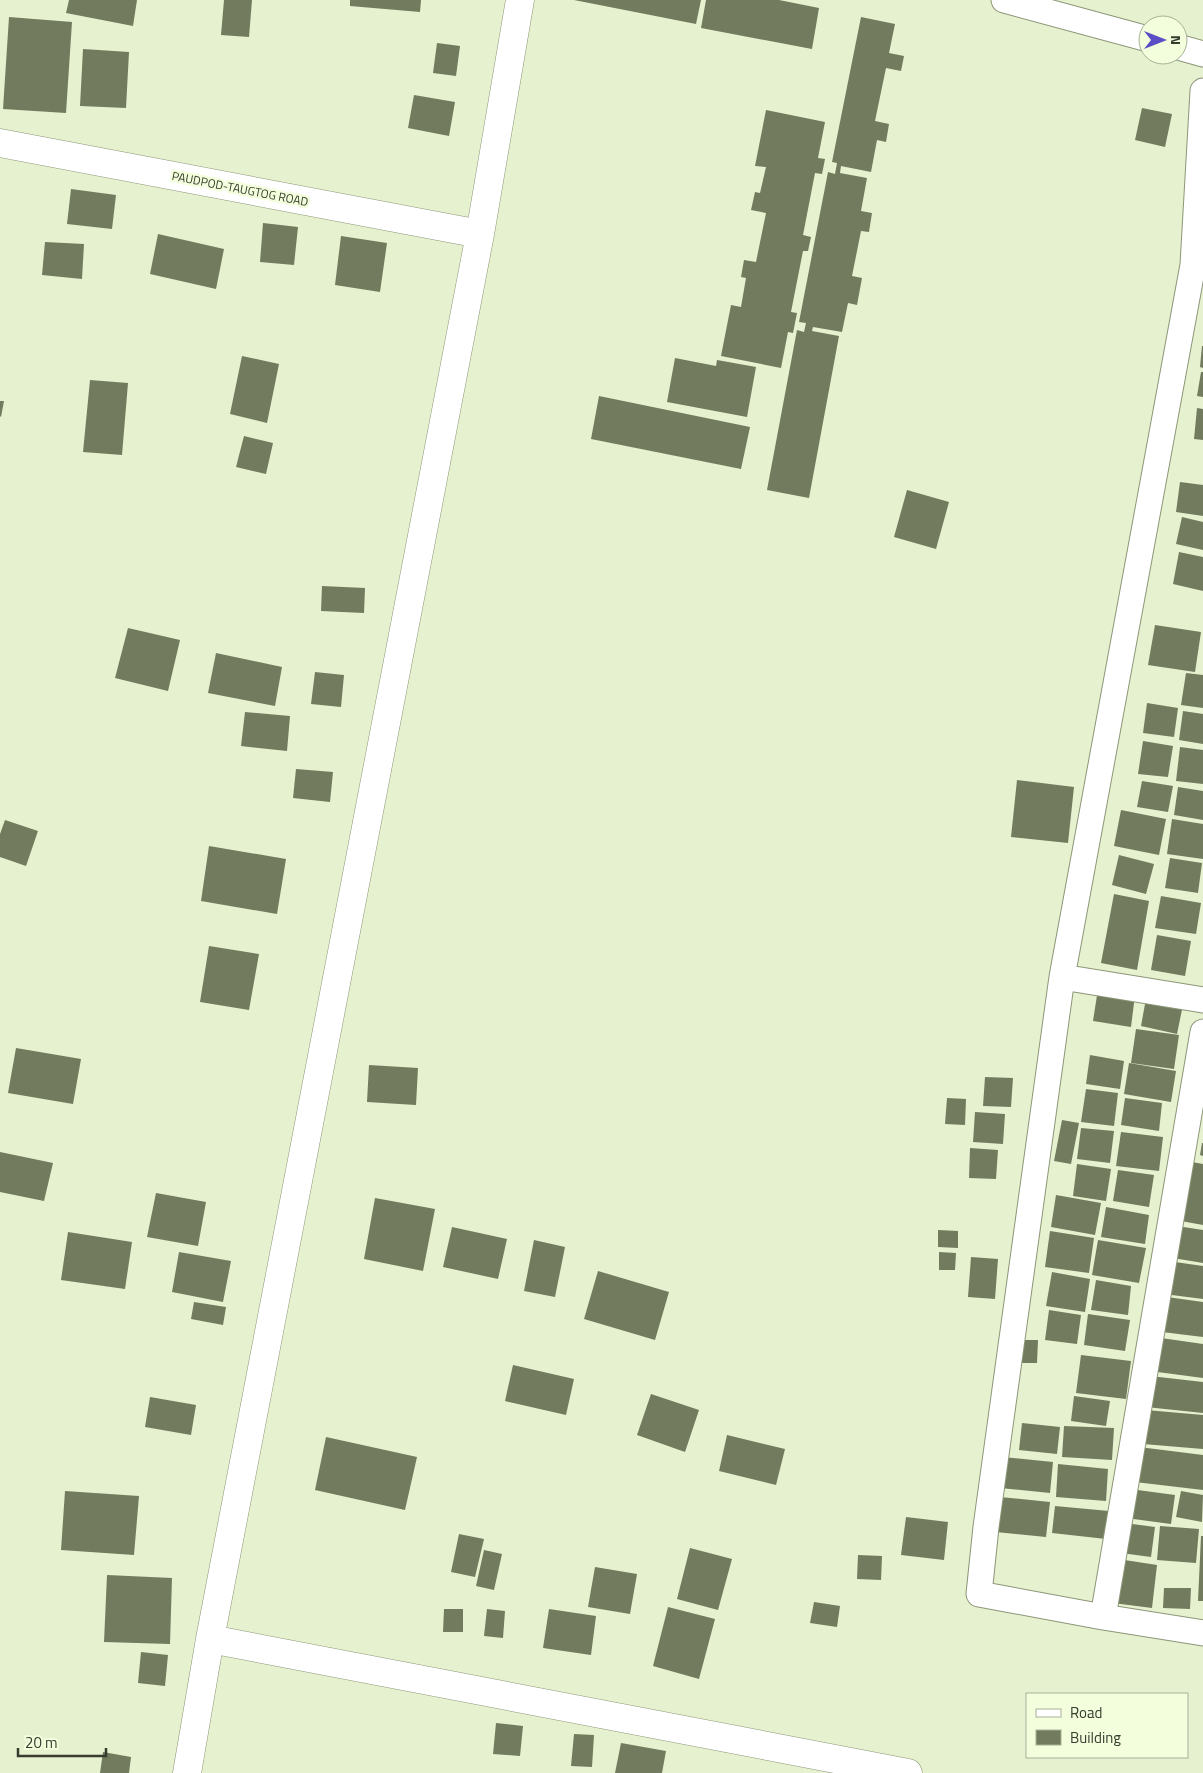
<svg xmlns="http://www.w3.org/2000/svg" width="1203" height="1773" viewBox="0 0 1203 1773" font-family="'Titillium Web',sans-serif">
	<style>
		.building { fill: #727b5d }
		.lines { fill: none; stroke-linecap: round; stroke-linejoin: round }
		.street-casing { stroke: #8c9678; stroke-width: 27 }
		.secondary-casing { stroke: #8c9678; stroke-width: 29 }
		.street { stroke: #fff; stroke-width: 25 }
		.secondary { stroke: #fff; stroke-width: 28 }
		.labels { text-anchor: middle; stroke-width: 5; stroke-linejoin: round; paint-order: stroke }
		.street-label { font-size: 12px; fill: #383c2f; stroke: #f3fedd }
	</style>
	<rect width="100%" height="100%" fill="#e6f1d0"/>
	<path class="building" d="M69,0H137L133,26L66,13Z
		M224,0H252L249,37L221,35Z
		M350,0H421L420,12L350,6Z
		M574,0H701L696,24Z
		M706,0H779L819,8L812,49L701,28Z
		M9,17L72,22L66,113L3,109Z
		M861,17L895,24L889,53L904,56L901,71L886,68L875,121L889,124L886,142L877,140L871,172L841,166L840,173L867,178L861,211L872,213L869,232L861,231L852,276L862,278L857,305L848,303L842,332L813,327L812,331L839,336L809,498L767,490L797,330L804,332L806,323L799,322L828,172L835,174L837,163L832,162Z
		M437,43L460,46L456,76L433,73Z
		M83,49L129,52L126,108L80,106Z
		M414,95L455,102L449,136L408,128Z
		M1142,108L1172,114L1165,147L1135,140Z
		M766,110L825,122L818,158L825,159L822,174L815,173L803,235L811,237L808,251H803L791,312L797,313L793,333L788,332L781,368L721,356L731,305L741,307L746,278L741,277L744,260L756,262L766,213L751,210L755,192L760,193L766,167L755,166Z
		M71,189L116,195L112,229L67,224Z
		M263,223L298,227L294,265L260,262Z
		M158,234L224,249L216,289L150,274Z
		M341,236L387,243L380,292L335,285Z
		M45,242L84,244L82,279L42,275Z
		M1202,346H1203V368L1200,367Z
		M242,356L279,364L267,423L230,414Z
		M675,358L716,366L717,360L756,367L747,417L667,402Z
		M1201,372H1203V397L1197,396Z
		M90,380L128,383L122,455L83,452Z
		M599,396L750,427L741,469L591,439Z
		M0,401H4L1,417L0,416Z
		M1197,408L1203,409V440L1194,439Z
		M244,436L273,443L266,474L236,467Z
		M1180,482L1203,485V516L1176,512Z
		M907,490L949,502L936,549L894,537Z
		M1182,517L1203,522V550L1176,544Z
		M1179,552L1203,557V591L1173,584Z
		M322,586L365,588L364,613L321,611Z
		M1155,625L1201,632L1195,672L1148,665Z
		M128,628L180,640L168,691L115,678Z
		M216,653L282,667L275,706L208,693Z
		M315,672L344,675L341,707L311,704Z
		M1186,673L1203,675V708L1181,705Z
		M1147,703L1178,708L1174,737L1143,733Z
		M1183,711L1203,714V744L1179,740Z
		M245,712L290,716L287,751L241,746Z
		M1143,741L1173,746L1168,777L1138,774Z
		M1180,747L1203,750V784L1176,781Z
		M296,769L333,772L330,802L293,798Z
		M1017,780L1074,787L1068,843L1011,837Z
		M1142,781L1173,786L1168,812L1137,807Z
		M1178,787L1203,791V820L1174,815Z
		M1121,810L1166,819L1159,855L1114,846Z
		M1172,819L1203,824V859L1167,854Z
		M5,820L38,831L26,866L0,857V834Z
		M209,846L286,859L277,914L201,901Z
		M1119,855L1154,864L1146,894L1112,885Z
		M1170,858L1202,863L1198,893L1165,888Z
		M1114,894L1149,901L1137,970L1101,963Z
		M1161,896L1201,903L1196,934L1155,928Z
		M1157,935L1191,941L1185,976L1151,970Z
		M209,946L259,954L249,1010L200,1002Z
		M1098,989L1135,995L1131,1027L1093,1021Z
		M1147,993L1184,1000L1177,1034L1141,1026Z
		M1136,1029L1179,1035L1174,1069L1131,1063Z
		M16,1048L81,1059L73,1104L8,1093Z
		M1090,1055L1124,1061L1120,1089L1086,1084Z
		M1129,1063L1176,1071L1171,1102L1124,1094Z
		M369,1065L418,1068L416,1105L367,1102Z
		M985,1077L1013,1078L1011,1107L983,1106Z
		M1086,1089L1118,1093L1114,1126L1081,1122Z
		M947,1098L966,1099L965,1125L945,1124Z
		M1125,1098L1162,1103L1159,1131L1121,1125Z
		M975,1112L1005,1114L1003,1144L973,1142Z
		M1062,1120L1079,1123L1071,1164L1054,1161Z
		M1081,1128L1114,1131L1110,1163L1077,1159Z
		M1121,1132L1163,1137L1159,1171L1116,1166Z
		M1202,1143H1203V1156L1200,1155Z
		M970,1148L998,1150L996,1179L969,1178Z
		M0,1152L53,1163L44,1201L0,1192Z
		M1192,1162L1203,1164V1225L1181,1221Z
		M1077,1164L1111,1169L1106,1201L1073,1196Z
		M1118,1170L1154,1175L1149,1207L1113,1201Z
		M156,1193L206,1202L198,1246L147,1237Z
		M1056,1195L1101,1203L1095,1235L1051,1227Z
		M375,1198L435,1209L423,1271L364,1259Z
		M1106,1207L1149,1215L1145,1244L1101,1237Z
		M1177,1226L1203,1230V1263L1173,1258Z
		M452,1227L507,1239L498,1279L443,1267Z
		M938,1230L958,1231V1248L938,1247Z
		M1050,1231L1094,1238L1089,1273L1045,1267Z
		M68,1232L132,1242L125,1289L61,1280Z
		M534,1240L565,1247L555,1297L524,1291Z
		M1098,1240L1146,1248L1139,1283L1092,1275Z
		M179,1252L231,1261L223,1302L172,1292Z
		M939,1252L956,1253L955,1270H939Z
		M971,1257L998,1259L995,1299L968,1297Z
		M1168,1261L1203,1266V1299L1164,1294Z
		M598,1271L669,1292L655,1340L584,1319Z
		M1052,1272L1090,1279L1085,1312L1046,1306Z
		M1096,1280L1131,1286L1128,1315L1091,1310Z
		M1167,1297L1203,1302V1337L1162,1332Z
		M194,1302L226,1307L223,1325L191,1319Z
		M1049,1310L1081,1315L1077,1344L1045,1340Z
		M1088,1314L1130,1320L1125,1351L1084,1345Z
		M1154,1337L1203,1344V1378L1150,1371Z
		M1017,1340H1038L1037,1363H1017Z
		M1081,1355L1131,1361L1126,1399L1076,1393Z
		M513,1365L574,1379L566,1415L505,1401Z
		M1150,1376L1203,1382V1413L1146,1407Z
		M651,1394L699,1410L685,1452L637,1435Z
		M1074,1396L1110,1401L1106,1426L1071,1421Z
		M150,1397L196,1405L191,1435L145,1427Z
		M1146,1410L1203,1415V1449L1143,1444Z
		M1022,1423L1060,1427L1057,1454L1019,1450Z
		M1064,1426L1114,1428L1112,1460L1062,1457Z
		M727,1435L785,1449L776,1485L719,1471Z
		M326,1437L417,1457L405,1510L315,1490Z
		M1139,1447L1203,1455V1490L1135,1482Z
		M1003,1457L1053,1462L1050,1493L1000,1488Z
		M1058,1464L1108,1469L1106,1501L1056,1497Z
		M1130,1489L1175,1495L1171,1524L1126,1518Z
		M65,1491L139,1496L134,1555L61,1550Z
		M1181,1491L1203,1495L1202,1522L1176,1517Z
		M1000,1497L1050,1502L1046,1537L996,1532Z
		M1055,1506L1109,1511L1106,1539L1052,1533Z
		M906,1517L948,1522L944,1560L901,1555Z
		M1125,1523L1155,1527L1151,1557L1121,1553Z
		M1160,1526L1199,1529L1196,1563L1157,1560Z
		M459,1534L484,1539L475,1577L451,1572Z
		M1201,1536H1203V1601H1198Z
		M690,1548L732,1559L718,1610L677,1599Z
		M484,1550L502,1554L494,1590L476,1586Z
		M858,1555L882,1556L881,1580L857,1579Z
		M1118,1559L1157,1565L1152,1608L1113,1603Z
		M595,1567L637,1574L630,1614L588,1607Z
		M107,1575L172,1578L170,1644L104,1642Z
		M1164,1588H1191L1190,1609L1163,1608Z
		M814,1602L840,1606L837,1627L810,1623Z
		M668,1607L715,1619L699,1679L653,1666Z
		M444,1609H463V1632H443Z
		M487,1609L505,1611L503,1638L484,1636Z
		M549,1609L596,1616L591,1655L543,1648Z
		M141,1652L168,1655L165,1686L138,1683Z
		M496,1723L523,1726L520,1756L493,1754Z
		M574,1734L594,1735L592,1767L571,1766Z
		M621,1743L666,1751L662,1773H615Z
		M103,1752L131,1757L129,1773H100Z"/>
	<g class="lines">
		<g class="street-casing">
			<path id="street" d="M1004,0L1148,39
				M1178,47L1203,54
				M1203,91L1193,265L1062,977L986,1527L979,1594L1103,1617L1203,1633
				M1062,977L1203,1000
				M1103,1617L1203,1032"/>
		</g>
		<g class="secondary-casing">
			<path id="secondary" d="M0,143L480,234
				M210,1639L908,1773
				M187,1773L210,1639L480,234L520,0"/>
		</g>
		<use href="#street" class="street"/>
		<use href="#secondary" class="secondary"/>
	</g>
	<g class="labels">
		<g class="street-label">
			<text transform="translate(240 189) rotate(11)" y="4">PAUDPOD-TAUGTOG ROAD</text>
		</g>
	</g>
	<rect x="1026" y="1693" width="162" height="65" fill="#f3fedd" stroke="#a8b097"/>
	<rect x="1036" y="1709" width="25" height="8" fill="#ffffff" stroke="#a8b097"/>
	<text x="1070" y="1718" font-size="15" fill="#383c2f">Road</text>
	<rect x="1036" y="1730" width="25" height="15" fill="#727b5d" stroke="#a8b097"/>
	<text x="1070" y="1743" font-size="15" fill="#383c2f">Building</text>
	<g transform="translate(1163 40) rotate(90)"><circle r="24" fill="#f3fedd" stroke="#a8b097"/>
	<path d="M0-4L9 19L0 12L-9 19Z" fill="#5a4dc5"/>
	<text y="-8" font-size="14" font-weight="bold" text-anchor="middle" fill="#383c2f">N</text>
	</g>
	<path d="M18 1748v8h88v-8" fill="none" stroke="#383c2f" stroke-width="2.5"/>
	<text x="25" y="1748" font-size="15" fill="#383c2f" stroke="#f3fedd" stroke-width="4" paint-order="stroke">20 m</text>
</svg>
